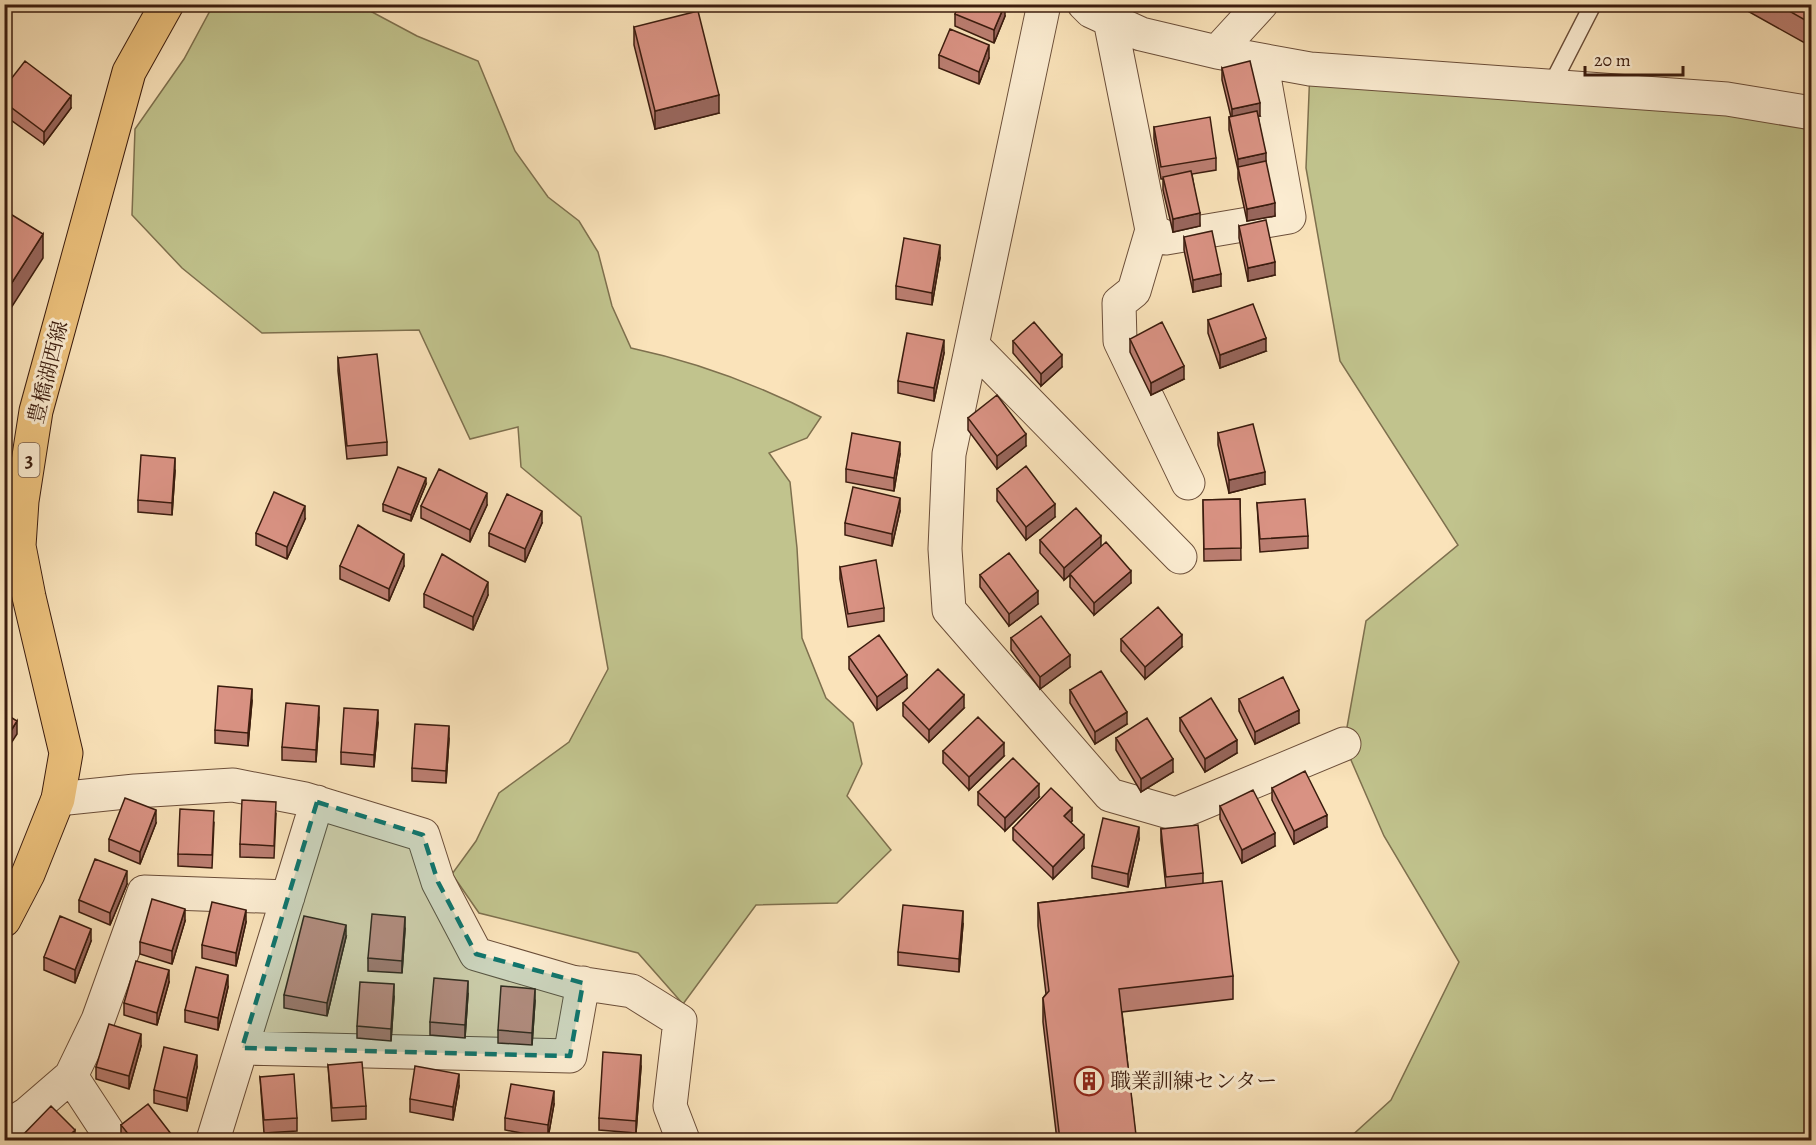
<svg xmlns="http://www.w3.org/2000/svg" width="1816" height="1145" viewBox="0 0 1816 1145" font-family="Alegreya,'Noto Serif JP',serif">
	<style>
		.green { fill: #c1c38d; stroke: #7e704e; stroke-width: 1.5 }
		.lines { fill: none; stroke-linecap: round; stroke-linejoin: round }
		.lane-casing { stroke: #6b4e39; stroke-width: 19 }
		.street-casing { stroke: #6b4e39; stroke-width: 35 }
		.primary-casing { stroke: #3b1c0e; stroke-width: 35 }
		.lane { stroke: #fcedd2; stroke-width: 16 }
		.street { stroke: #fcedd2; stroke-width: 33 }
		.primary { stroke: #edc27d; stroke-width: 33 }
		.wall { fill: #bb7e71; stroke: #3b1c0e; stroke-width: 1.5 }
		.shaded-wall { fill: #98665c; stroke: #3b1c0e; stroke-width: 1.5 }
		.building { fill: #d99283; stroke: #3b1c0e; stroke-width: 1.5 }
		.marked { fill: #0f766e; fill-opacity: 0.2; stroke: #0f766e; stroke-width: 4.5; stroke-dasharray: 12 8; stroke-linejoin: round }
		.labels { text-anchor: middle; stroke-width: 6; stroke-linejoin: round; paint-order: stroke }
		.shield { fill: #fcedd2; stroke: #755b49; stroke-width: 1.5 }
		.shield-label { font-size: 20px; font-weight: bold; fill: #3b1c0e }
		.street-label { font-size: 21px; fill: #3b1c0e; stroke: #fcedd2 }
		.poi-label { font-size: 21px; fill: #3b1c0e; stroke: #fcedd2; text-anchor: start }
	</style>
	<rect width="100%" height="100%" fill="#fae3ba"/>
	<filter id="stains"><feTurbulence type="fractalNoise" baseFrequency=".00333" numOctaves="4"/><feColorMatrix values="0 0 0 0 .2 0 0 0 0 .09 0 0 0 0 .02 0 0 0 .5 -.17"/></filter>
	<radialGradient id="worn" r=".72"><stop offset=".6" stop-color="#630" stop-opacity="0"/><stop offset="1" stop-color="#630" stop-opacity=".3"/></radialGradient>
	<path class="green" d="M268,4L359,5L417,36L478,61L515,151L548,197L579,221L598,252L612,306L631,348C697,362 761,386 821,417L807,438L769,453L790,482L797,548L802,638L826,698L853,723L862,764L847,796L891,850L837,903L756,905L683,1004L638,953L479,913L452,874L476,841L499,793L569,742L608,669L581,517L521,467L518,427L470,439L419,330L262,333L182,268L132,215L135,129L184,59L211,9Z
		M1310,69L1811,113V1140H1347L1391,1100L1459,962L1384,836L1344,744L1366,621L1458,545L1340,361L1306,168Z"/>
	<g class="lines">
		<g class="lane-casing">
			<path id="lane" d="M1551,86L1593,4"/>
		</g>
		<g class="street-casing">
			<path id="street" d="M1044,4L949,454L945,549L949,610L1110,795L1176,814L1344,744
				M1084,4L1091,11L1141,34L1217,52L1310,69L1727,99L1812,113
				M1110,20L1152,230L1134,291L1119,303L1120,341L1188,483
				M1217,52L1261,4
				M1152,230L1166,238L1289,217L1261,60
				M972,345L1180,557
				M58,799L135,791L233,785L305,799L423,835L438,882L476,954L572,982L632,991L680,1021L670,1106L683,1140
				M242,1048L570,1056L583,983
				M71,1076L113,1140
				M4,1128L27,1114L71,1076L98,1020L144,892L288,897
				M213,1140L317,802"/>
		</g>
		<g class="primary-casing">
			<path id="primary" d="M4,920L28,874L58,799L66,753L29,597L19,546L22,501L36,411L129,72L167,4"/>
		</g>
		<use href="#lane" class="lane"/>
		<use href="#street" class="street"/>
		<use href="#primary" class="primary"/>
	</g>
	<path class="wall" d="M1735,4H1812V47Z
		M955,14L1005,16L994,43L955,26Z
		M634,27L719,113L655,129L634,45Z
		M939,55L989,58L979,84L939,68Z
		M1222,68L1260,116H1258L1275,216L1247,221L1238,179V170L1229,130V117H1231L1222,80Z
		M4,88L71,108L44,144L4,115Z
		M1154,127L1216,158V170L1192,174L1200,226L1173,232L1163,190V179H1161L1154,139Z
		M1239,226L1275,275L1248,281L1239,238Z
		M1184,237L1221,286L1193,292L1184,250Z
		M940,258L932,305L896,299V286Z
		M1208,320L1266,351L1220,368L1208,333Z
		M1130,339L1184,379L1151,395L1130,352Z
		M1013,341L1062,367L1041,386L1013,353Z
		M944,353L934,401L898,393V381Z
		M338,358L387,442V455L347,459L338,371Z
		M968,418L1026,446L997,469L968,430Z
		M1218,433L1265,484L1229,493L1218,445Z
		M900,454L894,491L846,482V469Z
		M175,471L172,515L138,512V500Z
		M426,484L411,521L383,511V504Z
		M997,489L1055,517L1026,540L997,501Z
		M1240,499L1241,560L1204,561L1203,500Z
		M1257,503L1308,536V548L1260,552Z
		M487,505L470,542L421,518V506Z
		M900,511L892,546L845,535V523Z
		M305,519L287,559L256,545V533Z
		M542,523L525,562L489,546V533Z
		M1040,540L1101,547L1131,583L1094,615L1070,587V575L1064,580L1040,553Z
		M340,566H404L389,601L340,579Z
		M840,567L884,608V621L848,627L840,579Z
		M980,575L1038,604L1009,626L980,587Z
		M424,594L488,595L473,630L424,607Z
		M1011,638L1070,667L1040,689L1011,650Z
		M1121,639L1182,647L1145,679L1121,651Z
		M849,657L907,688L877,710L849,669Z
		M1070,690L1127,724L1095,744L1070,703Z
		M1239,699L1299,723L1255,744L1239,711Z
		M252,701L248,746L215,743V730Z
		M903,703L964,708L929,742L903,716Z
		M319,718L316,762L282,760V747Z
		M1180,718L1237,753L1205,772L1180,731Z
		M378,723L374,767L341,764V752Z
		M1116,738L1173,772L1141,792L1116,750Z
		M449,739L446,783L412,781V768Z
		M943,751L1004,756L969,790L943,763Z
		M1272,788L1327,827L1294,844L1272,800Z
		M978,792L1039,797L1005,831L978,805Z
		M1220,806L1275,846L1242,863L1220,819Z
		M276,814L274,858L240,857V844Z
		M1072,821L1071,823L1084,848L1053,879L1013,840V828Z
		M156,823L140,864L109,851V839Z
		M214,823L212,868L178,866V854Z
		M1161,829L1203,873V883L1233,976V999L1122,1012L1136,1140H1057L1043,1022V998L1046,994L1038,926V903L1166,888L1161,841Z
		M1139,839L1128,887L1092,878V866Z
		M127,884L110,925L79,912V900Z
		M185,921L172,964L140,954V942Z
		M246,922L236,966L202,958V945Z
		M963,924L959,972L898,965V952Z
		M405,929L402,973L368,971V958Z
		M346,937L327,1016L284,1008V995Z
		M91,941L75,983L44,970V957Z
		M169,982L157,1025L124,1015V1003Z
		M228,987L218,1030L185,1022V1010Z
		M468,994L465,1038L430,1035V1022Z
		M394,997L391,1041L357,1038V1026Z
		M535,1001L532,1045L498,1043V1030Z
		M141,1046L129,1089L96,1079V1067Z
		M328,1065L366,1106V1119L332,1121Z
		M197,1067L187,1111L154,1103V1090Z
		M641,1067L636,1133L599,1130V1118Z
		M260,1077L297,1118V1131L264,1133Z
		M459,1086L453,1120L410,1112V1099Z
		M554,1104L548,1138L505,1130V1118Z
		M121,1125L175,1140H123L121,1138Z"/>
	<path class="shaded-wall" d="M1005,4V16L994,43V30Z
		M989,45V58L979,84V72Z
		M719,95V113L655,129V111Z
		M71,96V108L44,144V132Z
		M1260,103V116L1232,122V109Z
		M1266,153V166L1238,168V159Z
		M1275,203V216L1247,221V209Z
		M1200,213V226L1173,232V219Z
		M43,234V258L4,319V295Z
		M940,245V258L932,305V293Z
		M1275,262V275L1248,281V268Z
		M1221,274V286L1193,292V280Z
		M1266,338V351L1220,368V355Z
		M944,340V353L934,401V388Z
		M1062,355V367L1041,386V374Z
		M1184,366V379L1151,395V383Z
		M1026,434V446L997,469V456Z
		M900,442V454L894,491V478Z
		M175,458V471L172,515V503Z
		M1265,472V484L1229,493V480Z
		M426,478V484L411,521V515Z
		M487,493V505L470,542V530Z
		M900,498V511L892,546V534Z
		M1055,504V517L1026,540V527Z
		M305,506V519L287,559V547Z
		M542,511V523L525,562V549Z
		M1101,536V548L1064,580V568Z
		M404,554V566L389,601V589Z
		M1131,571V583L1094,615V603Z
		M488,582V595L473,630V617Z
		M1038,591V604L1009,626V614Z
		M1182,635V647L1145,679V667Z
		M1070,655V667L1040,689V677Z
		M907,675V688L877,710V697Z
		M252,689V701L248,746V733Z
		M964,695V708L929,742V730Z
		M319,706V718L316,762V750Z
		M378,710V723L374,767V755Z
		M1299,710V723L1255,744V732Z
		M1127,712V724L1095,744V732Z
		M17,721V734L4,754V742Z
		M449,726V739L446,783V771Z
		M1237,740V753L1205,772V759Z
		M1004,743V756L969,790V777Z
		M1173,759V772L1141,792V779Z
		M1039,784V797L1005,831V818Z
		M1072,808V821L1064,829V816Z
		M156,810V823L140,864V852Z
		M1327,815V827L1294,844V831Z
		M1139,827V839L1128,887V874Z
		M1275,833V846L1242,863V850Z
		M1084,835V848L1053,879V867Z
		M127,871V884L110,925V913Z
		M185,909V921L172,964V951Z
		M246,910V922L236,966V953Z
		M963,911V924L959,972V959Z
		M405,917V929L402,973V961Z
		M346,925V937L327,1016V1003Z
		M91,929V941L75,983V970Z
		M169,970V982L157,1025V1013Z
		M228,975V987L218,1030V1018Z
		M468,981V994L465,1038V1025Z
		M394,984V997L391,1041V1029Z
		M535,989V1001L532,1045V1033Z
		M141,1034V1046L129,1089V1076Z
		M197,1055V1067L187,1111V1098Z
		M641,1055V1067L636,1133V1121Z
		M459,1074V1086L453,1120V1107Z
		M554,1091V1104L548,1138V1125Z
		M75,1130V1140H65Z"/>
	<path class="building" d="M959,4H1005L994,30L955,14Z
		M1777,4H1812V24Z
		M698,11L719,95L655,111L634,27Z
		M950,29L989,45L979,72L939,55Z
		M25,61L71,96L44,132L4,102V88Z
		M1250,61L1260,103L1232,109L1222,68Z
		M1257,111L1266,153L1238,159L1229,117Z
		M1210,117L1216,158L1161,167L1154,127Z
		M1266,161L1275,203L1247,209L1238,167Z
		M1191,171L1200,213L1173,219L1163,177Z
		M4,210L43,234L4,295Z
		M1266,220L1275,262L1248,268L1239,226Z
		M1212,231L1221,274L1193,280L1184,237Z
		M904,238L940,245L932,293L896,286Z
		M1253,304L1266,338L1220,355L1208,320Z
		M1034,322L1062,355L1041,374L1013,341Z
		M1162,322L1184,366L1151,383L1130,339Z
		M907,333L944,340L934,388L898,381Z
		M377,354L387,442L347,446L338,358Z
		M997,395L1026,434L997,456L968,418Z
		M1253,424L1265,472L1229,480L1218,433Z
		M852,433L900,442L894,478L846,469Z
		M141,455L175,458L172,503L138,500Z
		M1026,466L1055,504L1026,527L997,489Z
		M398,467L426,478L411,515L383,504Z
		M439,469L487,493L470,530L421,506Z
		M853,487L900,498L892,534L845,523Z
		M274,492L305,506L287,547L256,533Z
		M507,494L542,511L525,549L489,533Z
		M1240,499L1241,548L1204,549L1203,500Z
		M1305,499L1308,536L1260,539L1257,503Z
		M1076,508L1101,536L1064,568L1040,540Z
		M358,525L404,554L389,589L340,566Z
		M1106,542L1131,571L1094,603L1070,574Z
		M1009,553L1038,591L1009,614L980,575Z
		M442,554L488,582L473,617L424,594Z
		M876,560L884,608L848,614L840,567Z
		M1158,607L1182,635L1145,667L1121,639Z
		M1041,616L1070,655L1040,677L1011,638Z
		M879,635L907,675L877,697L849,657Z
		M938,669L964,695L929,730L903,703Z
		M1101,671L1127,712L1095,732L1070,690Z
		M1283,677L1299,710L1255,732L1239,699Z
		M218,686L252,689L248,733L215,730Z
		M1211,698L1237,740L1205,759L1180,718Z
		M286,703L319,706L316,750L282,747Z
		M344,708L378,710L374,755L341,752Z
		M4,713L17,721L4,742Z
		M978,717L1004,743L969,777L943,751Z
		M1147,718L1173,759L1141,779L1116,738Z
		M415,724L449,726L446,771L412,768Z
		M1013,758L1039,784L1005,818L978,792Z
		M1305,771L1327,815L1294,831L1272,788Z
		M1051,788L1072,808L1064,816L1084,835L1053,867L1013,828Z
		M1253,790L1275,833L1242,850L1220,806Z
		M125,798L156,810L140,852L109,839Z
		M242,800L276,802L274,846L240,844Z
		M180,809L214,811L212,855L178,854Z
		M1103,818L1139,827L1128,874L1092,866Z
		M1198,825L1203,873L1166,877L1161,829Z
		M95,859L127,871L110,913L79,900Z
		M1222,881L1233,976L1119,989L1136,1135L1093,1140H1060L1043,998L1049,991L1038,903Z
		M152,899L185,909L172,951L140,942Z
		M212,902L246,910L236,953L202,945Z
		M903,905L963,911L959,959L898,952Z
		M372,914L405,917L402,961L368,958Z
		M60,916L91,929L75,970L44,957Z
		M304,916L346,925L327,1003L284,995Z
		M136,961L169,970L157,1013L124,1003Z
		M196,967L228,975L218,1018L185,1010Z
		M434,978L468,981L465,1025L430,1022Z
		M360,982L394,984L391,1029L357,1026Z
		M501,986L535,989L532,1033L498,1030Z
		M109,1024L141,1034L129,1076L96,1067Z
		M164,1047L197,1055L187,1098L154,1090Z
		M603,1052L641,1055L636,1121L599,1118Z
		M362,1062L366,1106L332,1108L328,1065Z
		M415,1066L459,1074L453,1107L410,1099Z
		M294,1074L297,1118L264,1120L260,1077Z
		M511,1084L554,1091L548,1125L505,1118Z
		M148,1104L175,1139L173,1140H133L121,1125Z
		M51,1106L75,1130L65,1140H23L20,1138Z"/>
	<path class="marked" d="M317,802L423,835L438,882L476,954L583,983L570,1056L242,1048Z"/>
	<defs>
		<g id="building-ring" transform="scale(1.5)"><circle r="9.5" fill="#fcedd2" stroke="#8f2418" stroke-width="1.5"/><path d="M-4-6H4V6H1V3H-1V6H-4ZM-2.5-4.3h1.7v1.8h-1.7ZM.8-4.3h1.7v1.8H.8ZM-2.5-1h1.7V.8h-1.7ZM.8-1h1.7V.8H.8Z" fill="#8f2418"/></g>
	</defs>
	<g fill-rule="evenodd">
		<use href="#building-ring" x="1089" y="1081"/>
	</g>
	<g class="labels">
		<rect class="shield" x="18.5" y="443" width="21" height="34" rx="4.5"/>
		<g class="shield-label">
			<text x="29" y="467">3</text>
		</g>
		<g class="street-label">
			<text transform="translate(48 372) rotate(-76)" y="7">豊橋湖西線</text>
		</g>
		<g class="poi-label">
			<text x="1110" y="1088">職業訓練センター</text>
		</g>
	</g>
	<rect width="1816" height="1145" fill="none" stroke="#fae3ba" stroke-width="24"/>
	<rect x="6" y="6" width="1804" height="1133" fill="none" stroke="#3b1c0e" stroke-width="3"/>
	<rect x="12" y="12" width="1792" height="1121" fill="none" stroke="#3b1c0e" stroke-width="1.5"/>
	<path d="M1585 66v9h98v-9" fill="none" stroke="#3b1c0e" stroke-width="3"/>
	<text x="1594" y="66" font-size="18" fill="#3b1c0e" stroke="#fcedd2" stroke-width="4.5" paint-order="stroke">20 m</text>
	<rect width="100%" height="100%" filter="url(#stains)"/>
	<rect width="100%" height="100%" fill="url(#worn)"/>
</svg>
